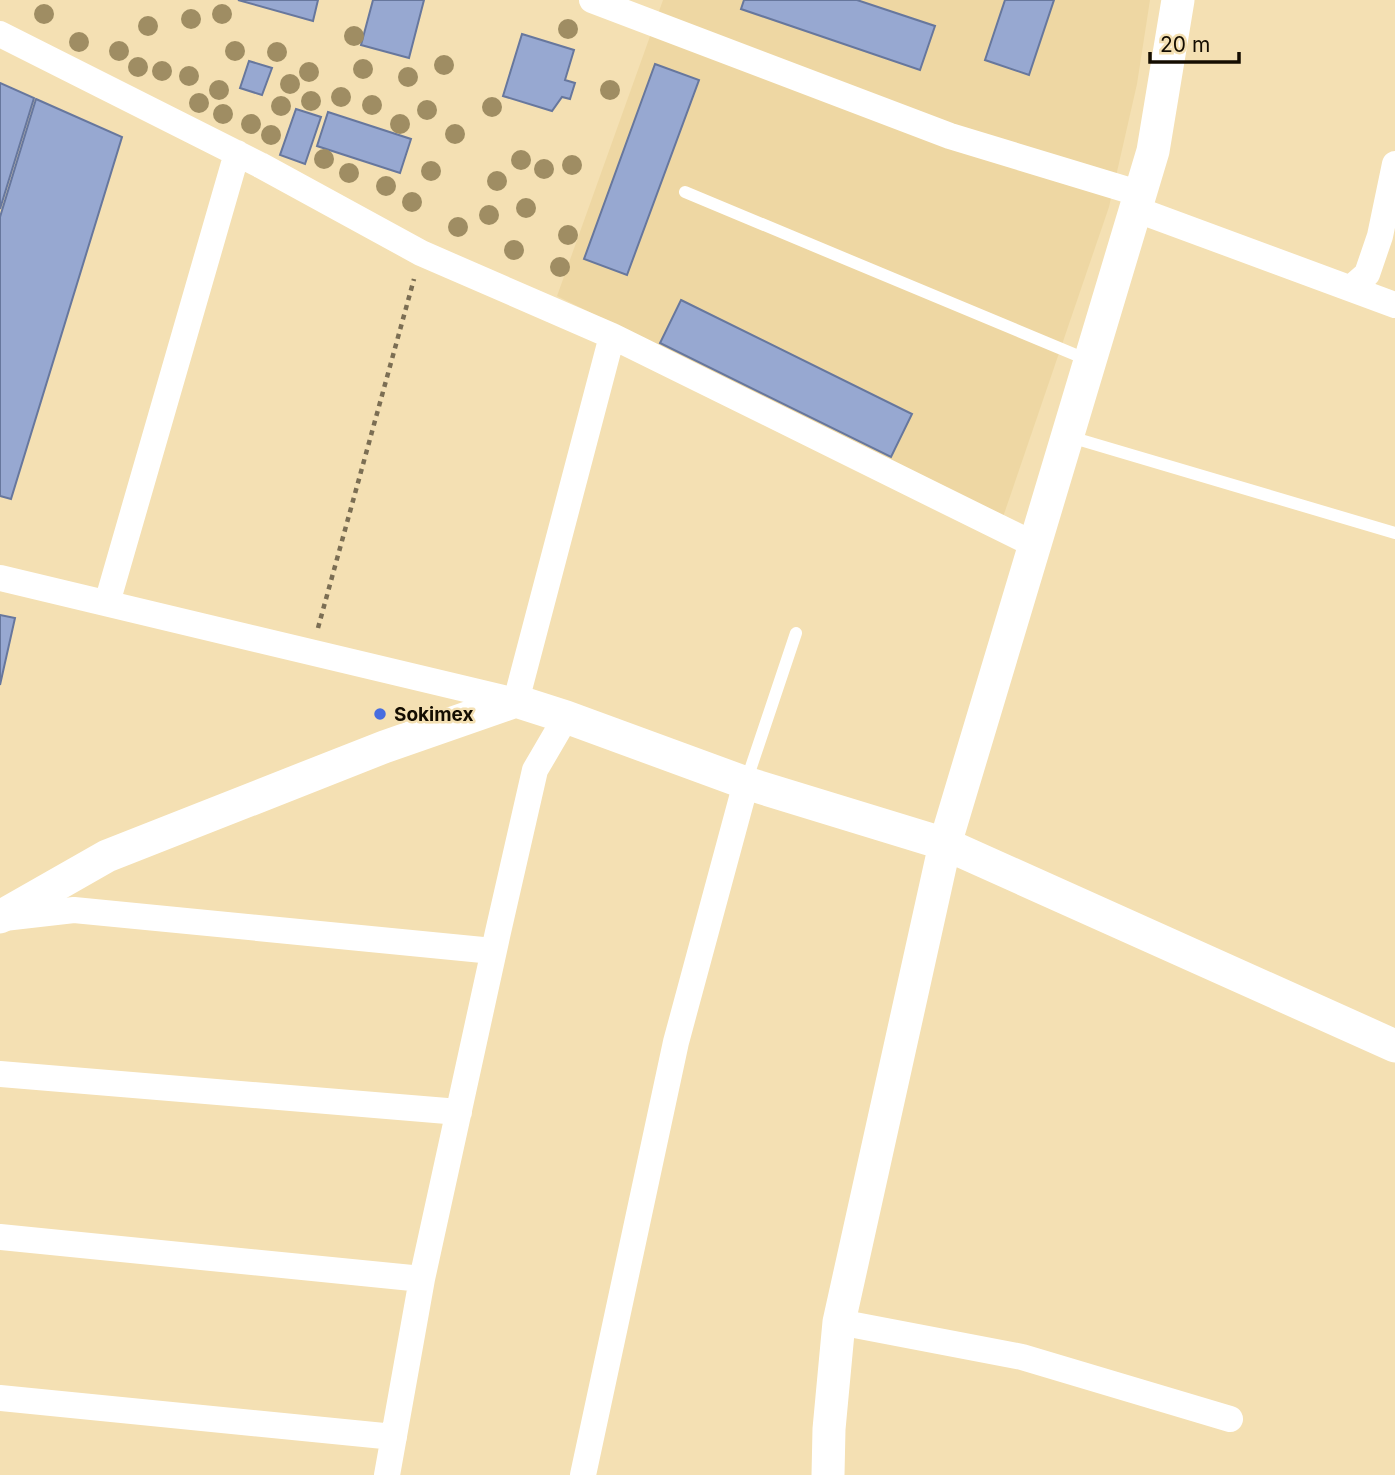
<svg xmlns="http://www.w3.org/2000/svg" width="1395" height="1475" viewBox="0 0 1395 1475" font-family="Inter,sans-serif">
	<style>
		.built { fill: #eed7a3 }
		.building { fill: #97a8d1; stroke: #67779d; stroke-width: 2 }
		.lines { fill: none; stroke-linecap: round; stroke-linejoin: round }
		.path { stroke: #7b6e53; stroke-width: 4.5; stroke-dasharray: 5 5; stroke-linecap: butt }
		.service { stroke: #fff; stroke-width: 12 }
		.minor { stroke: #fff; stroke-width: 26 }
		.tertiary { stroke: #fff; stroke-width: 33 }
		.tree { fill: #9f8d63 }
		.poi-dot { fill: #476de0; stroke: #f4e0b3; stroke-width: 2.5 }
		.labels { text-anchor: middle; stroke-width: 5; stroke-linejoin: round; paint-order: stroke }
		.poi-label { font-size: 19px; font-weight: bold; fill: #140d01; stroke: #f4e0b3; text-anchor: start }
	</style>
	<rect width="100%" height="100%" fill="#f4e0b3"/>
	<path class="built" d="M663,0H1150L1137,84L1109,207L1003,517L557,296Z"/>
	<path class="building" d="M238,0H318L313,21Z
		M373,0H424L409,58L361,45Z
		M744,0H857L935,26L920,70L741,9Z
		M1005,0H1054L1029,75L985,60Z
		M522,34L574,50L565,80L575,83L570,99L562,97L552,111L503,96Z
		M249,61L272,68L262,95L240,88Z
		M655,64L699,80L627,275L584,259Z
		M0,83L34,98L0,209Z
		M36,99L122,137L11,499L0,496V217Z
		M296,109L321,117L305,164L280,155Z
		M328,112L411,139L400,173L317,146Z
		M681,300L912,414L891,457L660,343Z
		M0,615L15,618L0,685Z"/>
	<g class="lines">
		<path class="path" d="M318,628L414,279"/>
		<path class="service" d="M685,192L1088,360
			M1067,436L1395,533
			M746,782L796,633"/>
		<path class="minor" d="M592,0L950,136L1141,194
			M0,34L260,165L421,253L612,336L1035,545
			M1135,209L1395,305
			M1351,288L1367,274L1380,236L1395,164
			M0,578L516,701L612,336
			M107,603L237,153
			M4,918L74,910L493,951
			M0,1074L459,1112
			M0,1237L422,1279
			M839,1322L1022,1357L1230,1419
			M0,1398L394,1437
			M387,1475L422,1279L498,932L535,770L566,717
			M583,1475L676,1042L746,783"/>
		<path class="tertiary" d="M0,917L107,856L384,747L516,701L566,717L746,783L945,844L1395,1046
			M828,1475L829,1429L839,1322L945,844L1153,151L1178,0"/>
	</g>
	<g class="tree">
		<circle cx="44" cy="14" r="10"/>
		<circle cx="222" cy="14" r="10"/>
		<circle cx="191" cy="19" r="10"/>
		<circle cx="148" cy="26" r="10"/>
		<circle cx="568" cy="29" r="10"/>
		<circle cx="354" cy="36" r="10"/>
		<circle cx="79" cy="42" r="10"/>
		<circle cx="119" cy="51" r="10"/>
		<circle cx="235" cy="51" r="10"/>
		<circle cx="277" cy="52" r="10"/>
		<circle cx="444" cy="65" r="10"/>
		<circle cx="138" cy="67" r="10"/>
		<circle cx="363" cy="69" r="10"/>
		<circle cx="162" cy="71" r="10"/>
		<circle cx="309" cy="72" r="10"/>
		<circle cx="189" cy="76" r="10"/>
		<circle cx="408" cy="77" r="10"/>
		<circle cx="290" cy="84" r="10"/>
		<circle cx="219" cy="90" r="10"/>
		<circle cx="610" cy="90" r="10"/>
		<circle cx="341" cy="97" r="10"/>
		<circle cx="311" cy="101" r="10"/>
		<circle cx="199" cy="103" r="10"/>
		<circle cx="372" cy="105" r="10"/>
		<circle cx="281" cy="106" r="10"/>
		<circle cx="492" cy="107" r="10"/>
		<circle cx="427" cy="110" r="10"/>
		<circle cx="223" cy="114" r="10"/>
		<circle cx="251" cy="124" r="10"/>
		<circle cx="400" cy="124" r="10"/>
		<circle cx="455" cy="134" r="10"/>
		<circle cx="271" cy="135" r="10"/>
		<circle cx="324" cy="159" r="10"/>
		<circle cx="521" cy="160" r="10"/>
		<circle cx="572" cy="165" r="10"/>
		<circle cx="544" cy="169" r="10"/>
		<circle cx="431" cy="171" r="10"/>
		<circle cx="349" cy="173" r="10"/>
		<circle cx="497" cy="181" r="10"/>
		<circle cx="386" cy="186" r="10"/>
		<circle cx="412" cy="202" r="10"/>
		<circle cx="526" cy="208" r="10"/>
		<circle cx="489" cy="215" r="10"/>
		<circle cx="458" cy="227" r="10"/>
		<circle cx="568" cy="235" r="10"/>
		<circle cx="514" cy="250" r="10"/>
		<circle cx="560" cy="267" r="10"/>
	</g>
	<circle class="poi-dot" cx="380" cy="714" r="7"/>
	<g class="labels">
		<g class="poi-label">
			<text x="394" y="721">Sokimex</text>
		</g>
	</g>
	<path d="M1150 52v10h89v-10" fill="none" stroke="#140d01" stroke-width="3.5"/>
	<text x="1160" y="52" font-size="21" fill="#140d01" stroke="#f4e0b3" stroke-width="5" paint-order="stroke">20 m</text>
</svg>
